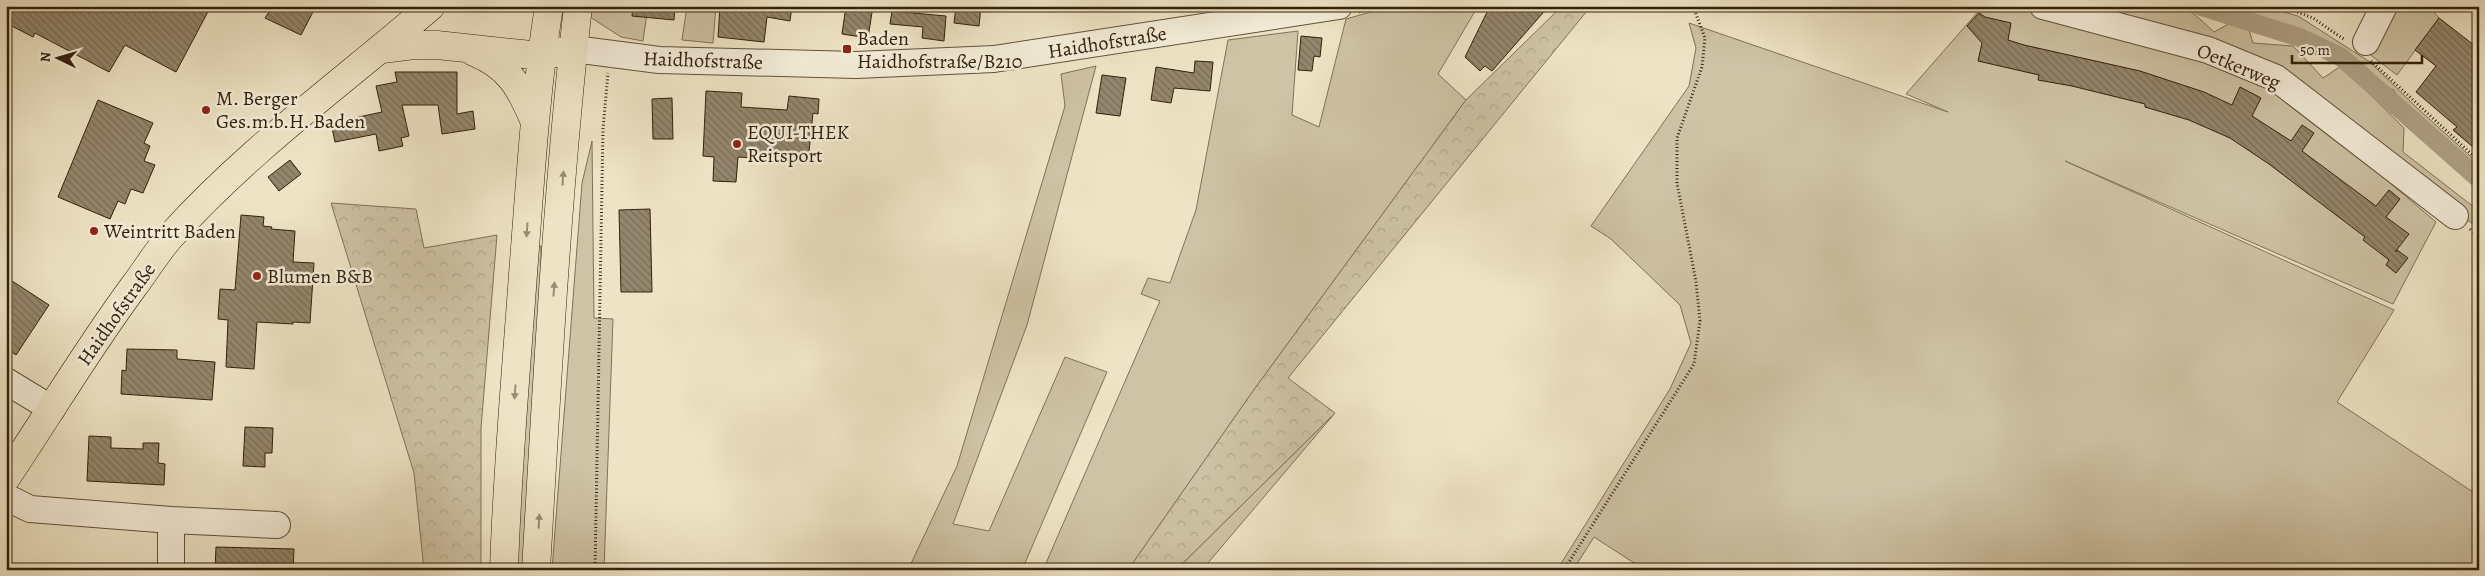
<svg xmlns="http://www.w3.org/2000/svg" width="2485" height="576" viewBox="0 0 2485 576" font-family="Alegreya,serif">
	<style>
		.green { fill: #cec3a5; stroke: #807258 }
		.forest { fill: url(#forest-crowns); stroke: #807258 }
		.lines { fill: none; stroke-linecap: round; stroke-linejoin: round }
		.canal { stroke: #aea186; stroke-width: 19 }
		.building { fill: url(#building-back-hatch); stroke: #32200b }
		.minor-casing { stroke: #61513a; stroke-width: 28 }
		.major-casing { stroke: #32200b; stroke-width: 29 }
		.path { stroke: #32200b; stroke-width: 3; stroke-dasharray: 1 2.5; stroke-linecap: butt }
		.minor { stroke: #f4edd9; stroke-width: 26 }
		.major { stroke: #eee4c5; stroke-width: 28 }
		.oneway { fill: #998c71 }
		.poi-dot { fill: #8f2418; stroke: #f4edd9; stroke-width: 2 }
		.labels { text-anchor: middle; stroke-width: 5; stroke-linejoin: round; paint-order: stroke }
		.poi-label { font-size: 20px; fill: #32200b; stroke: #f4edd9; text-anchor: start }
		.street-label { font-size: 20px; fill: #32200b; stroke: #f4edd9 }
	</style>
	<defs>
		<pattern id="forest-crowns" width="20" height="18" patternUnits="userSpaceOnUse" patternTransform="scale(1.25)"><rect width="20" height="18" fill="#cec3a5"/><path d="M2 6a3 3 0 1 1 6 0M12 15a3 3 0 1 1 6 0" fill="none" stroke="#b1a78d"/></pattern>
		<pattern id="building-back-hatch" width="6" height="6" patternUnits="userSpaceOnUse" patternTransform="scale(1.25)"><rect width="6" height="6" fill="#94866c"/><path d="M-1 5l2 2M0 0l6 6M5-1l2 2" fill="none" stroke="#796d57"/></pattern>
	</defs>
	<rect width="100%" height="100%" fill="#eee4c5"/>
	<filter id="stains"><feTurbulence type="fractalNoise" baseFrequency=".004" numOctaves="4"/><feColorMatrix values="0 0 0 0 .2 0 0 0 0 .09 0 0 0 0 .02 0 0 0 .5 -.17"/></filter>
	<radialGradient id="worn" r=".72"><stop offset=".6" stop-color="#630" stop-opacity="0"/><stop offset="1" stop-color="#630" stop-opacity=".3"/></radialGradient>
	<path class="green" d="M591,6H648L643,41L621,37L590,17Z
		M687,6H716L713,43L682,40Z
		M1392,6H1478L1438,74L1466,100L1253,391L1128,570H1043L1160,301L1141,294L1148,278L1170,283L1196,210L1228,40L1298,31L1292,115L1319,127L1346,19Z
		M1983,6H2016L2189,50L2290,98L2436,222L2393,304L2065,161L2394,310L2337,402L2479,496V570H1645L1594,537L1573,570H1557L1670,389L1691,343L1680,305L1611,239L1591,226L1689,86L1696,48L1689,23L1948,112L1906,94Z
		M2082,6H2160L2163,11C2185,0 2198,18 2214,32L2230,23L2249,30L2253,43L2293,46L2323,78L2341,66L2404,128L2403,152L2479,211V229L2314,95Z
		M2212,6H2262L2298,16L2370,62L2416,107L2479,164V173L2405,112L2394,90L2379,84L2353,58L2325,42L2299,30Z
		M2393,6H2428L2439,18L2397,75L2368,53Z
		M1096,66L1027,325L953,524L989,531L1065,357L1107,372L1022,570H908L957,466L1065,106L1061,74Z
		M592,141L594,318L613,319L604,570H552L582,183Z
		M536,246H541V283L525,570H514Z
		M1335,413L1202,570H1176Z"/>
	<path class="forest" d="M1562,6H1591L1288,378L1335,413L1176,570H1128L1253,391L1466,100Z
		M331,203L416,209L424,248L497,235L481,428V570H424L414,473Z"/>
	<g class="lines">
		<path class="canal" d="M2200,6L2301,38L2341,57L2479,179"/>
	</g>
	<path class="building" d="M6,6H211L176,72L125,45L109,72L35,33L33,37L6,23Z
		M273,6H316L301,35L265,18Z
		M633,6H675L674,20L632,16Z
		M720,6H792L790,21L767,17L764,42L718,37Z
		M846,6H873L868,38L842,34Z
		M956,6H981L979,26L954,23Z
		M1490,6H1549L1492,71L1485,66L1480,71L1465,57Z
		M892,11L946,16L944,41L922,38L923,27L890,24Z
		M1979,13L1985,17L2011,23L2008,40L2024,45L2140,71L2204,92L2232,105L2240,87L2261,98L2252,116L2291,141L2302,125L2314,133L2302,151L2376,206L2389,190L2400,199L2386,217L2409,234L2395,252L2397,250L2408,258L2396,273L2386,265L2389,260L2363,240L2365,237L2269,164L2230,138L2189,120L2145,107V104L2072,86L2038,80L2039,75L1978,61L1982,43L1967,26Z
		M2439,18L2479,49V140L2473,147L2453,130L2457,127L2416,92L2436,66L2415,50Z
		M1301,36L1322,38L1320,57L1314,56L1312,71L1298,70Z
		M1195,61L1213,62L1210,91L1174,88L1171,103L1151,100L1156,67L1194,73Z
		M395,72H457V114L473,111L475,129L442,134L438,105H402L409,136L401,138L403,146L379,151L376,134L335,142L331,123L382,112L376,86L397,82Z
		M1102,75L1126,78L1120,116L1096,113Z
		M706,91L742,93L741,107L787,110L789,96L819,99L818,114L813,113L808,161L738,157L736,182L713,181L714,157L703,156Z
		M672,98L673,139H653L652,99Z
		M98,100L153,123L144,143L150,146L144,161L155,165L143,193L131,189L125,204L118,201L110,219L58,197Z
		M290,160L301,174L279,191L268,177Z
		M650,209L652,292H621L619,210Z
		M241,215L264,217L263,226L272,227L271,229L295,231L293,262L314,263L310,323L293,322V324L257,322L254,369L226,367L228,320L218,319L220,289L235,290Z
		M6,277L49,305L16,355L6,348Z
		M127,349L177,350V359L215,362L212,400L121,394L122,370L126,371Z
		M245,427L273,428L272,453H265V467L243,466Z
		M89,436L111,437V448L143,449V443H159L158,463L165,464L164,485L87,481Z
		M216,547L294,549L293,570H215Z"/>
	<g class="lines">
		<g class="minor-casing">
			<path id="minor" d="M2043,6L2208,50L2276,78L2455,216
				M2366,42L2384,6
				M574,49L659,60L856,65L994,59L1339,6
				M6,381L52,409
				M6,497L30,509L171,520V570
				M171,520L277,525"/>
		</g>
		<g class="major-casing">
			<path id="major" d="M382,49L414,45H437L541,56L560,52
				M474,52C509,66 520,87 534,120
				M6,478C49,414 88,348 134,286C146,270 157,252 170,237C249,149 342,83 431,6
				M504,570C507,471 516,373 523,274C530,185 535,95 549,6
				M536,570C547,382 557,193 578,6"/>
		</g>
		<path class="path" d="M2281,6L2313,18L2345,40
			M1359,12L1378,6
			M2371,61L2479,161
			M2470,229L2479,237
			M595,570L603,129L608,73
			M1564,570L1694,364L1700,321L1696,282L1677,183V138L1702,67L1705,38L1693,6"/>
		<use href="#minor" class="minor"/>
		<use href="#major" class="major"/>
	</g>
	<defs><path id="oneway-solid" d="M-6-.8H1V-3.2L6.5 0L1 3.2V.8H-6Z" transform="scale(1.25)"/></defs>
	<g class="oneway">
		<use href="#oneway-solid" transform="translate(563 178) rotate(-86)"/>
		<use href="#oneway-solid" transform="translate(527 230) rotate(94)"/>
		<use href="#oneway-solid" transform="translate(554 289) rotate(-86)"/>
		<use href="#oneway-solid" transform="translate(515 392) rotate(94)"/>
		<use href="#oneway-solid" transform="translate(539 521) rotate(-87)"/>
	</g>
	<g class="poi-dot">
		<rect x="842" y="44" width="10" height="10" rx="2.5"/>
		<circle cx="206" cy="110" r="5"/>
		<circle cx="737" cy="144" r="5"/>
		<circle cx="94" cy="231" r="5"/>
		<circle cx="257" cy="276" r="5"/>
	</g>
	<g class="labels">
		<g class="poi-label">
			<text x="857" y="45">Baden<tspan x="857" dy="23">Haidhofstraße/B210</tspan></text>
			<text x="216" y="105">M. Berger<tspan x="216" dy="23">Ges.m.b.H. Baden</tspan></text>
			<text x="747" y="139">EQUI-THEK<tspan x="747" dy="23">Reitsport</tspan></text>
			<text x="104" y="238">Weintritt Baden</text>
			<text x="267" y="283">Blumen B&amp;B</text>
		</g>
		<g class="street-label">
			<text transform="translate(1107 42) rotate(-9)" y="7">Haidhofstraße</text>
			<text transform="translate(703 60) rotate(2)" y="7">Haidhofstraße</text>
			<text transform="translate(2239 66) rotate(23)" y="7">Oetkerweg</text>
			<text transform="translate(116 314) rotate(-55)" y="7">Haidhofstraße</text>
		</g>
	</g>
	<rect width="2485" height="576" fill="none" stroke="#eee4c5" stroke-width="25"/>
	<rect x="8" y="8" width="2470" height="561" fill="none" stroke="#32200b" stroke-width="2.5"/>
	<rect x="12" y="12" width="2460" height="551" fill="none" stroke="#32200b"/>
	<g transform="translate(58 58) rotate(275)" stroke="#f4edd9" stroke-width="4" paint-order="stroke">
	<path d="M0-4L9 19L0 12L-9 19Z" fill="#32200b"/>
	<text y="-8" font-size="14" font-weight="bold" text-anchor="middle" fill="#32200b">N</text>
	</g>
	<path d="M2292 55v8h130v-8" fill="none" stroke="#32200b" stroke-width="2.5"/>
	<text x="2300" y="55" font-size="15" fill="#32200b" stroke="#f4edd9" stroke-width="4" paint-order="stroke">50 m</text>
	<rect width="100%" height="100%" filter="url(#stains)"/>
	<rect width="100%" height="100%" fill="url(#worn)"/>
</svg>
